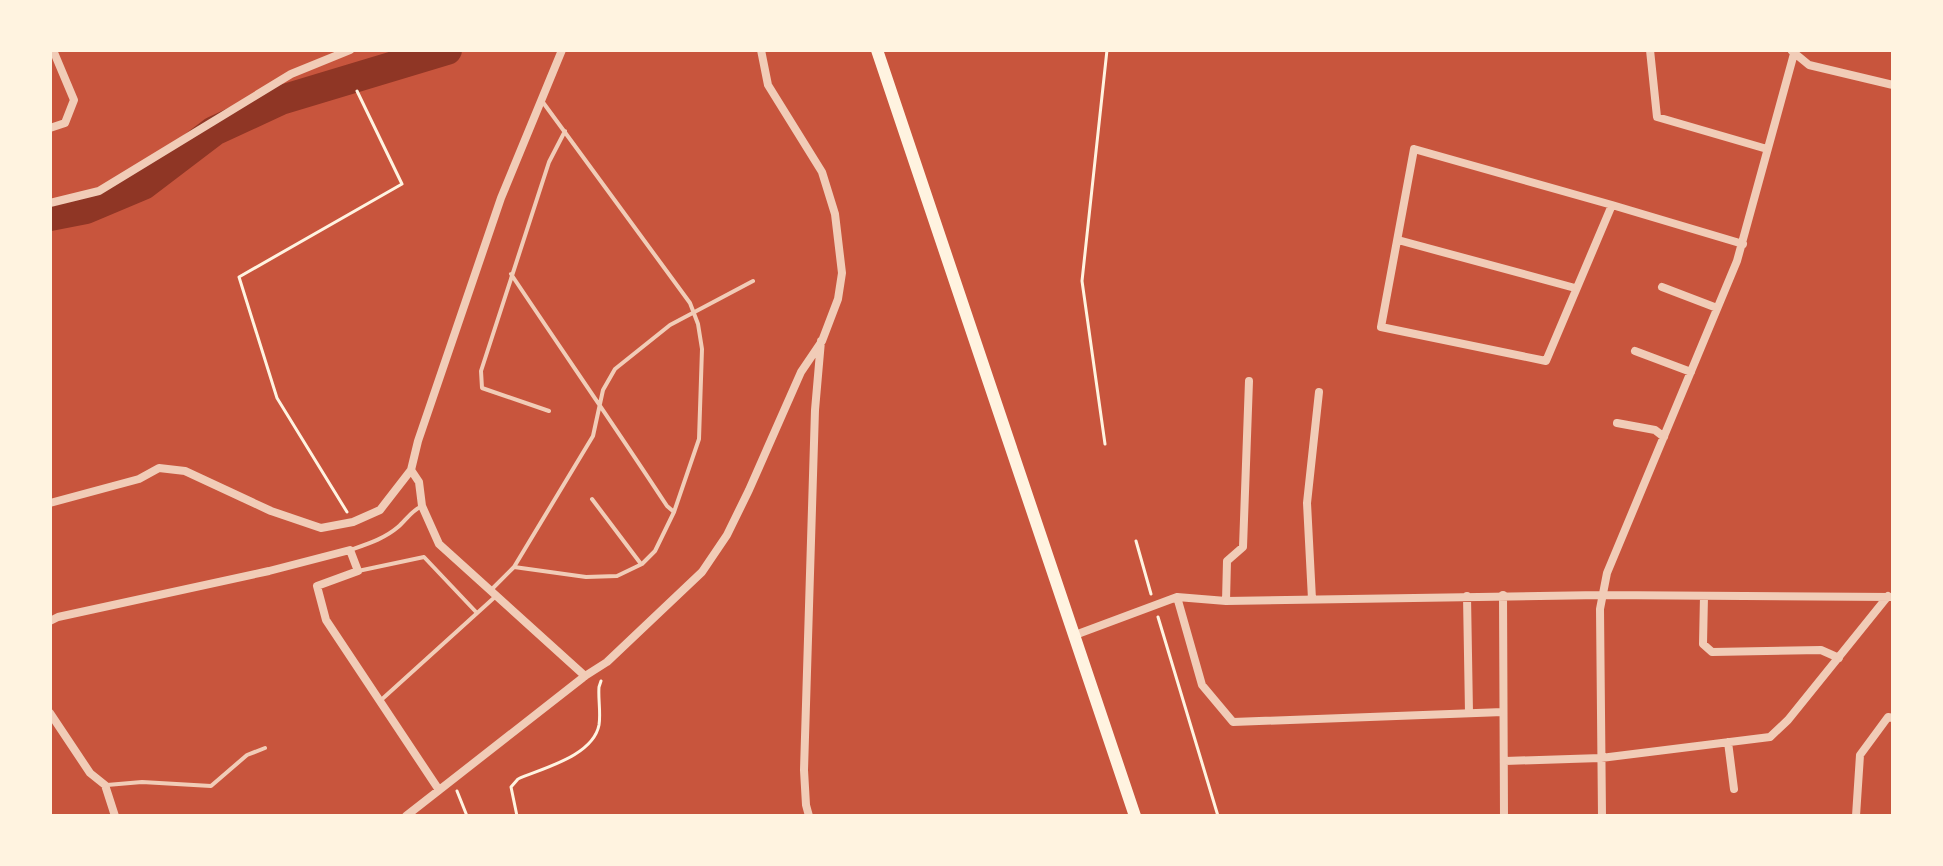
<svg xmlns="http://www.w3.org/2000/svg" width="1943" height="866" viewBox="0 0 1943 866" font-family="'Source Serif 4',serif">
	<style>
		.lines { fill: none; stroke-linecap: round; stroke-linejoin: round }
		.river { stroke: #8f3625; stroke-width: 30 }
		.path { stroke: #fff3e0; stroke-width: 3 }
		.service { stroke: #f1ccb7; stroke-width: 4 }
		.minor { stroke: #f1ccb7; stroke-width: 8 }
		.secondary { stroke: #fff3e0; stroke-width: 12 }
	</style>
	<rect width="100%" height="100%" fill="#c8553d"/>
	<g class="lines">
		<path class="river" d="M50,216L86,209L143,185L214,131L281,100L447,50"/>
		<path class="path" d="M1105,444L1082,281L1107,50
			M347,512L277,398L239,277L402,184L357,91
			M1136,541L1151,594
			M1158,617L1218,816
			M457,791L467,816
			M517,816L511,787L518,779C543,768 593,756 599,725C601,713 598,699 599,687L601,681"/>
		<path class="service" d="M511,274C563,352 616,428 667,506L674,512
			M549,411L482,388L481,371L549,162L565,131
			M592,499L641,564
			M350,550C367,544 384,539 398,527C406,520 411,511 422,506
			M514,567L593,436L603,390L615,369L670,325L753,281
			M358,571L424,557L477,613
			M491,590L514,567L586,577L617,576L642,564L655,551L674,512L699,439L702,349L698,324L690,303L542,101
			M380,701L496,596
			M107,785L142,782L211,786L247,755L265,748"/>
		<path class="minor" d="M1650,50L1657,117L1767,149
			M1792,51L1809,65L1893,85
			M50,128L65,123L74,100L53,50
			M1414,149L1612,205L1546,361L1381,327Z
			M50,203L99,191L291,74L350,50
			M1612,205L1743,244
			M1398,240L1575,288
			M1662,287L1717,308
			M1635,351L1691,372
			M1617,423L1655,430L1664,437
			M411,470L419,482L422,506L439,544L585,676
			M50,503L139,479L159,468L185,471L271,511L321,528L353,522L380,510L411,470L418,441L501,198L562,50
			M1503,595L1504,816
			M1467,596L1469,713
			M1704,596L1703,644L1712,652L1821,650L1839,658
			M1177,597L1202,685L1233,722L1503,712
			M1312,599L1307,503L1319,392
			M1226,601L1227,561L1243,547L1249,381
			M50,621L58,617L269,571L350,550L358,571L317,586L326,620L439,790
			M1075,635L1177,597L1226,601L1601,595L1893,597
			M50,713L90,773L105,785L115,816
			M1728,742L1734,789
			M1505,761L1601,758L1770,737L1788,720L1888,596
			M406,816L585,676L607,662L702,572L727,535L749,490L801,372L822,341L838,299L842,273L835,214L822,172L768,85L761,50
			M809,816L806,805L804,770L815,410L821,341
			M1602,816L1600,609L1607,573L1737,261L1795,50
			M1856,816L1860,755L1888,717L1893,718"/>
		<path class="secondary" d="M877,50L1135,816"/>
	</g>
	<rect width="1943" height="866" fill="none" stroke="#fff3e0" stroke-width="104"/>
</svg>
